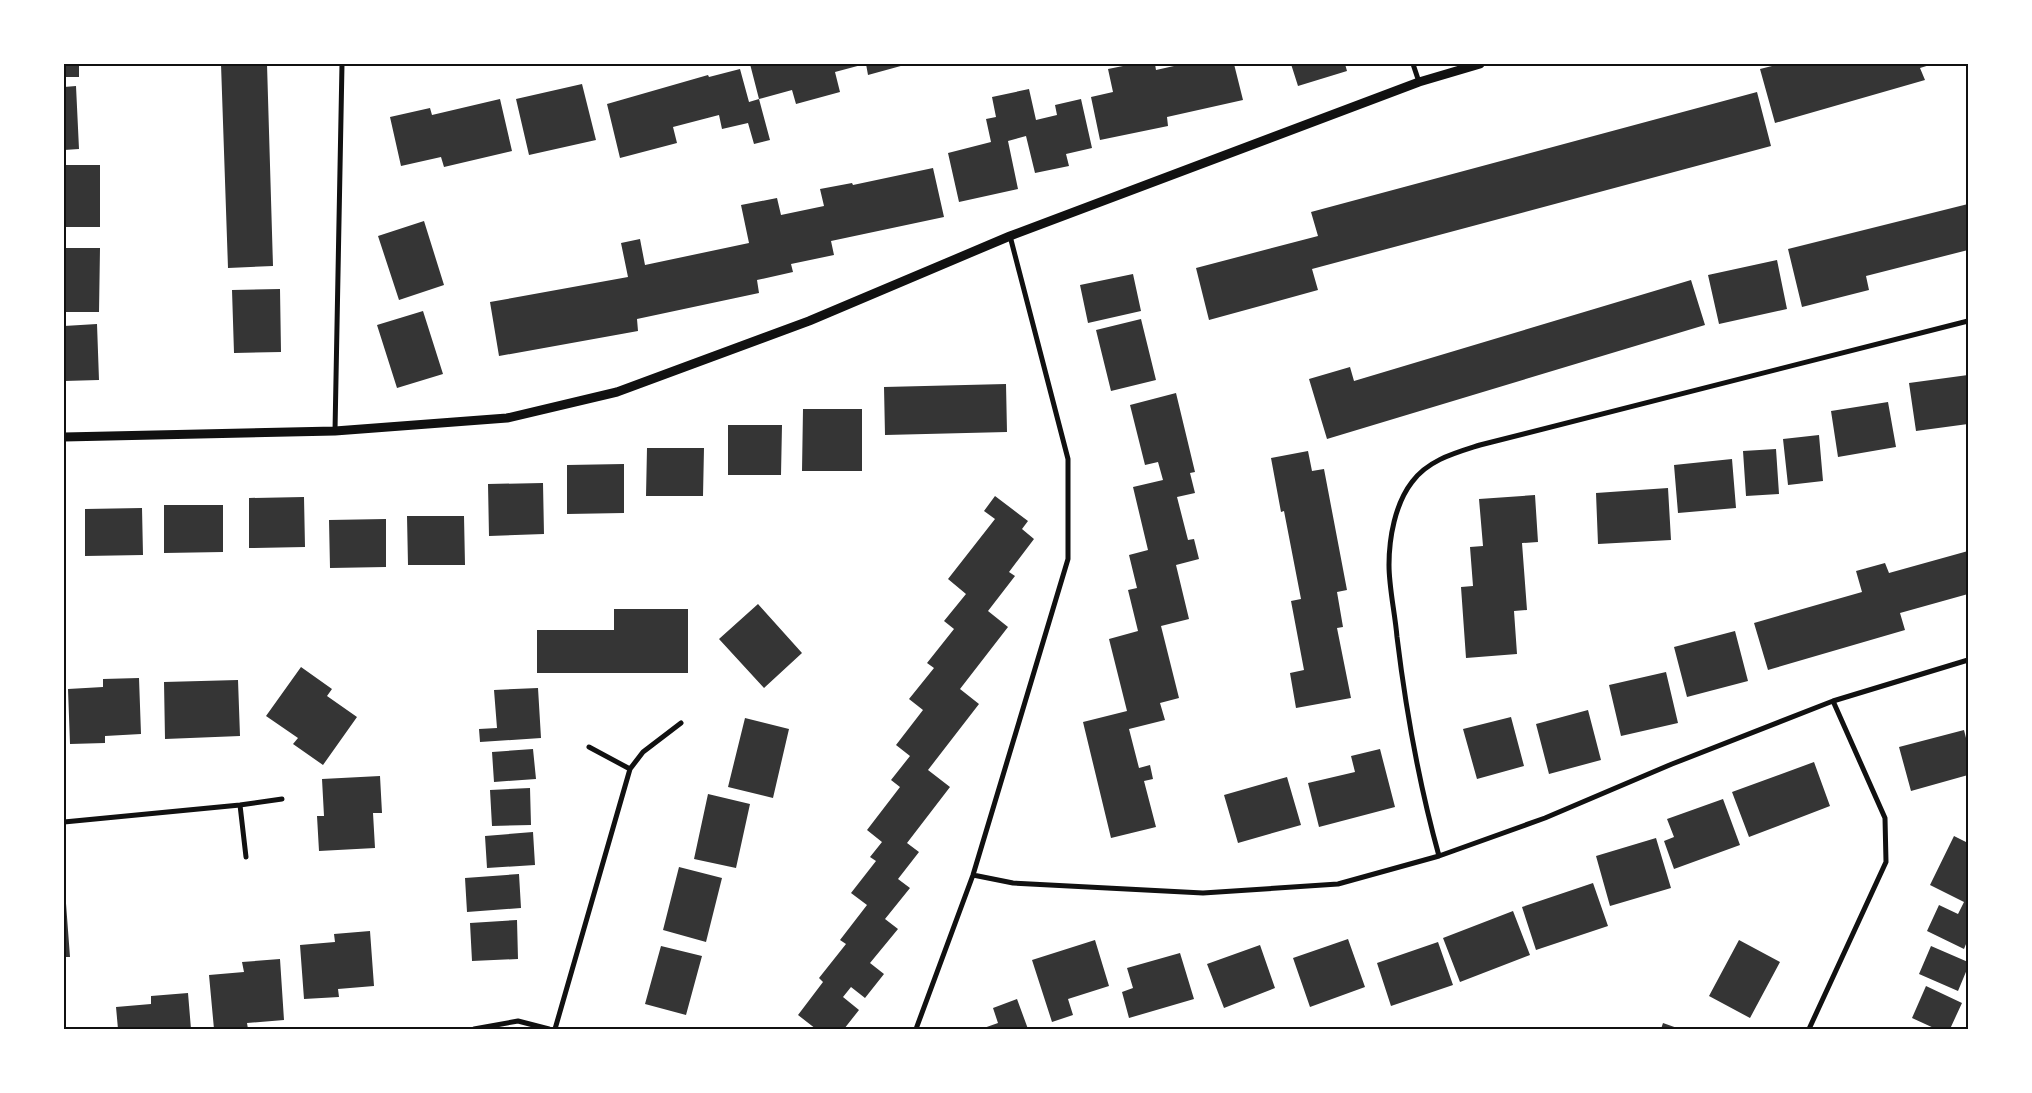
<svg xmlns="http://www.w3.org/2000/svg" width="2032" height="1093" viewBox="0 0 2032 1093" font-family="'Fira Sans Condensed',sans-serif">
	<style>
		.building { fill: #353535 }
		.lines { fill: none; stroke-linecap: round; stroke-linejoin: round }
		.minor { stroke: #111; stroke-width: 5 }
		.tertiary { stroke: #111; stroke-width: 9 }
		.neatline { fill: none; stroke: #111; stroke-width: 2 }
	</style>
	<rect width="100%" height="100%" fill="#fff"/>
	<path class="building" d="M64,64H79V77H64Z
		M221,64H267L273,266L228,268Z
		M750,64H865L835,72L840,92L796,104L792,90L759,99L770,140L754,144L748,123L722,129L719,115L673,127L677,143L620,158L607,104L708,75L709,77L740,69L749,102L759,99Z
		M866,64H908L868,75Z
		M1133,64H1155L1156,70L1183,64H1234L1243,100L1167,117L1168,126L1100,140L1091,97L1113,92L1108,69Z
		M1291,64H1345L1347,71L1298,86Z
		M1780,64H1933L1920,68L1925,80L1775,123L1760,69Z
		M582,84L596,140L529,155L516,99Z
		M76,86L79,149L64,150V87Z
		M1029,89L1036,120L1057,115L1055,105L1081,99L1092,148L1066,154L1069,166L1035,173L1026,136L1008,141L1018,189L959,202L948,153L991,142L986,119L996,117L992,97Z
		M1757,92L1771,146L1312,269L1318,290L1209,320L1196,268L1318,236L1311,212Z
		M500,99L512,151L444,167L441,157L401,166L390,117L430,108L432,115Z
		M64,165H100V227H64Z
		M933,168L944,217L831,241L834,255L791,264L793,272L757,280L759,293L637,319L638,331L499,356L490,302L628,277L621,243L640,239L645,265L749,243L741,205L777,198L781,215L824,206L820,189L852,183L853,185Z
		M1968,204V250L1866,276L1869,290L1802,307L1788,249Z
		M424,221L444,285L399,300L378,236Z
		M64,248H100L99,312H64Z
		M1777,260L1787,309L1719,324L1708,275Z
		M1133,274L1141,311L1088,323L1080,285Z
		M1691,280L1705,325L1327,439L1309,379L1350,367L1354,381Z
		M280,289L281,352L234,353L232,290Z
		M423,311L443,374L397,388L377,325Z
		M1141,319L1156,380L1111,391L1096,330Z
		M97,324L99,380L64,381V326Z
		M1968,375V424L1916,431L1909,383Z
		M1006,384L1007,432L885,435L884,387Z
		M1176,393L1195,472L1190,473L1195,493L1177,497L1188,540L1194,539L1199,559L1176,565L1189,619L1161,626L1179,698L1160,703L1165,720L1129,729L1139,768L1150,765L1153,779L1144,781L1156,827L1111,838L1083,722L1127,711L1109,639L1138,631L1128,590L1137,588L1129,555L1148,550L1133,487L1163,480L1158,462L1145,465L1130,405Z
		M1888,402L1896,447L1838,457L1831,411Z
		M803,409H862V471H802Z
		M728,425H782L781,475H728Z
		M1819,435L1823,481L1788,485L1783,439Z
		M647,448H704L703,496H646Z
		M1776,449L1779,494L1746,496L1743,451Z
		M1308,451L1312,471L1324,469L1347,590L1337,592L1343,627L1337,628L1351,698L1296,708L1290,673L1304,670L1291,601L1301,599L1284,511L1281,512L1271,458Z
		M1732,459L1736,508L1678,513L1674,465Z
		M624,464V513L567,514V465Z
		M543,483L544,534L489,536L488,484Z
		M1668,488L1671,540L1598,544L1596,493Z
		M1535,495L1538,542L1522,543L1527,610L1514,611L1517,654L1466,658L1461,587L1473,586L1470,547L1483,546L1479,499Z
		M995,496L1028,521L1022,529L1034,539L1009,572L1015,576L988,611L1008,627L960,689L979,704L928,770L950,787L907,843L919,852L898,879L910,888L885,919L898,929L870,963L884,974L865,998L851,987L843,997L859,1010L844,1029H816L798,1015L823,982L819,978L846,944L840,940L867,905L851,893L876,861L870,857L882,842L867,830L900,787L891,780L910,756L896,745L923,710L909,699L934,668L927,663L954,629L944,621L966,594L948,579L995,519L984,511Z
		M304,497L305,547L249,548V498Z
		M164,505H223V552L164,553Z
		M142,508L143,555L85,556V509Z
		M407,516H464L465,565H408Z
		M386,519V567L330,568L329,520Z
		M1968,551V594L1900,613L1905,630L1768,670L1754,623L1862,592L1856,571L1885,563L1889,573Z
		M758,604L802,653L764,688L719,639Z
		M614,609H688V673H537V630H614Z
		M1735,631L1748,681L1687,697L1674,647Z
		M301,667L332,689L327,696L357,717L323,765L293,744L298,738L266,716Z
		M1666,672L1678,723L1621,736L1609,685Z
		M139,678L141,734L105,736V743L70,744L68,689L103,687V679Z
		M238,680L240,736L165,739L164,682Z
		M538,688L541,738L480,742L479,729L497,728L494,690Z
		M1588,710L1601,760L1549,774L1536,724Z
		M1511,717L1524,766L1477,779L1463,729Z
		M745,718L789,729L773,798L728,787Z
		M1964,730L1968,746V775L1911,791L1899,747Z
		M533,749L536,779L494,782L492,752Z
		M1380,749L1395,807L1319,827L1308,783L1355,772L1351,756Z
		M1814,762L1830,806L1749,837L1732,792Z
		M380,776L382,813H373L375,848L319,851L317,816H324L322,779Z
		M1287,777L1301,825L1238,843L1224,795Z
		M530,788L531,825L492,826L490,790Z
		M708,794L750,804L736,868L694,859Z
		M1723,799L1740,845L1674,869L1664,841L1674,837L1667,819Z
		M533,832L535,865L487,868L485,836Z
		M1954,836L1968,843V939L1964,949L1927,931L1939,905L1958,914L1964,902L1930,885Z
		M1656,838L1671,888L1610,906L1596,856Z
		M679,867L722,878L706,942L663,930Z
		M519,874L521,908L467,912L465,878Z
		M1593,883L1608,926L1536,950L1522,907Z
		M64,890H65L70,957H64Z
		M1513,911L1530,955L1460,982L1443,938Z
		M517,920L518,959L472,961L470,923Z
		M370,931L374,986L338,989L339,997L304,999L300,945L335,942L334,934Z
		M1348,939L1365,987L1310,1007L1293,958Z
		M1095,940L1109,986L1068,999L1073,1015L1052,1022L1032,960Z
		M1739,940L1780,962L1750,1018L1709,996Z
		M1438,942L1453,985L1391,1006L1377,963Z
		M1260,945L1275,988L1224,1008L1207,964Z
		M661,946L702,956L686,1015L645,1004Z
		M1931,946L1968,962V967L1958,991L1919,974Z
		M1180,953L1194,999L1129,1018L1122,992L1133,988L1127,968Z
		M280,959L284,1020L247,1023L248,1029H214L209,975L244,972L242,962Z
		M1926,986L1962,1003L1950,1029H1936L1912,1018Z
		M188,993L191,1029H118L116,1007L151,1004V996Z
		M1017,999L1028,1029H981L998,1023L993,1008Z
		M1663,1023L1680,1029H1661Z"/>
	<g class="lines">
		<path class="minor" d="M1413,64L1419,82
			M335,431L342,64
			M589,747L630,769
			M240,805L246,857
			M64,822L240,805L282,799
			M1439,856C1419,784 1406,711 1397,637C1395,613 1389,588 1389,565C1389,538 1395,504 1412,482C1428,460 1455,453 1480,445L1968,321
			M973,875L1013,883L1203,893L1338,884L1439,856L1545,818L1672,764L1833,701L1968,660
			M474,1029L518,1021L549,1029
			M555,1029L630,769L643,752L681,723
			M916,1029L973,875L1068,559V459L1010,236
			M1809,1029L1886,862L1885,818L1833,701"/>
		<path class="tertiary" d="M64,437L335,431L507,418L617,392L809,321L1010,236L1419,82L1480,64"/>
	</g>
	<rect width="2032" height="1093" fill="none" stroke="#ffffff" stroke-width="130"/>
	<rect x="65" y="65" width="1902" height="963" class="neatline"/>
</svg>
